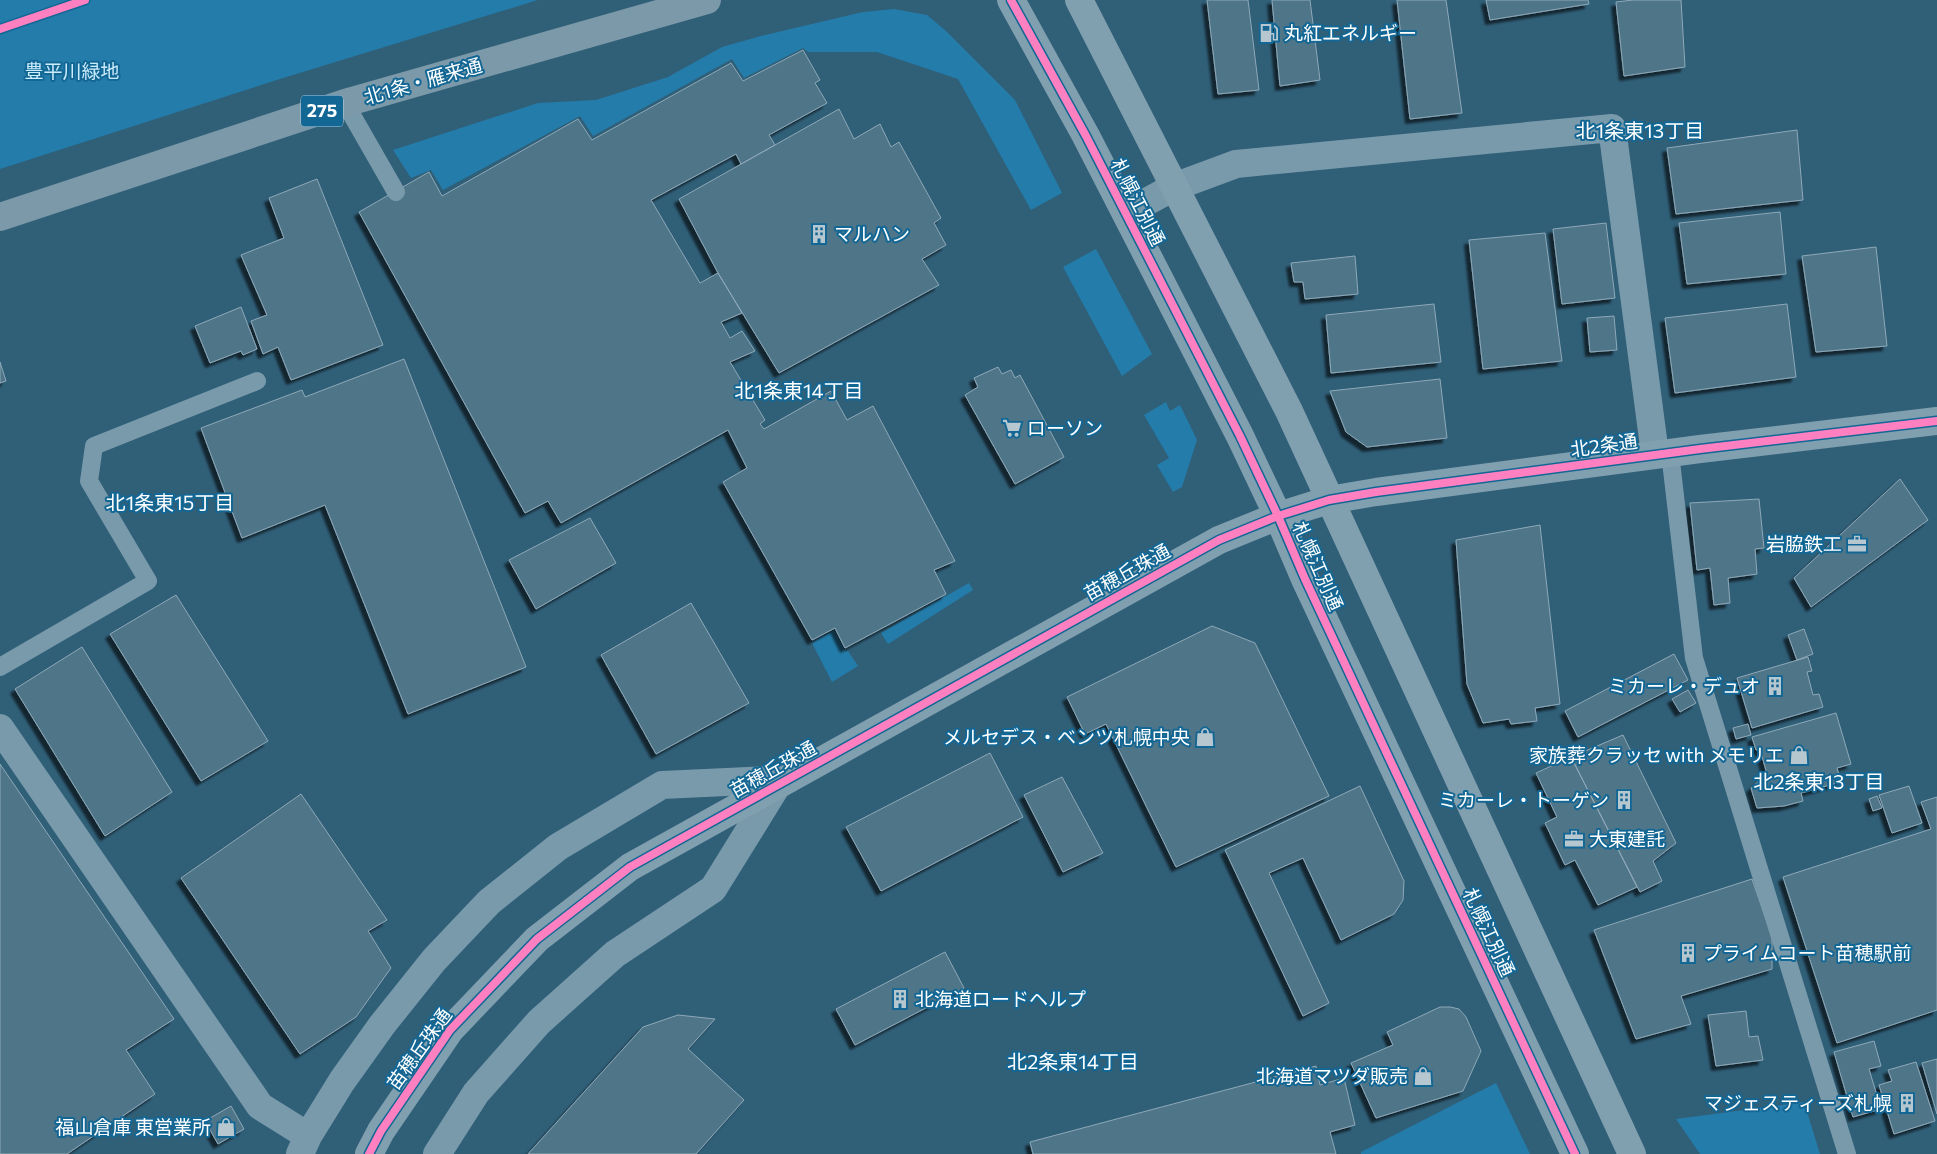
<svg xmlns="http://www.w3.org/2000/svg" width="1937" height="1154" viewBox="0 0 1937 1154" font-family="Commissioner,'Noto Sans JP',sans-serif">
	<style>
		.green { fill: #247caa }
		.building { fill: #4f7488; stroke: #8ea9b8; filter: url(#shadow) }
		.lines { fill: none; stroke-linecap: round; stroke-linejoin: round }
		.lane { stroke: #799aab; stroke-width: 18 }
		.street { stroke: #799aab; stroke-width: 28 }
		.secondary { stroke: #809faf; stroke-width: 28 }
		.highway { stroke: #7b99a9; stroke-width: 28 }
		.cycleway-casing { stroke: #136795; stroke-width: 11 }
		.cycleway { stroke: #ff80c0; stroke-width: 8 }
		.labels { text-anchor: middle; stroke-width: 4; stroke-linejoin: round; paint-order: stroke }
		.shield { fill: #136795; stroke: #b8d1df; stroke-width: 1 }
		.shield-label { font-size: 18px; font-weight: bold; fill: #fff }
		.poi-label { font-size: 19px; fill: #fff; stroke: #136795; text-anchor: end }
		.park-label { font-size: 19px; fill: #caecfd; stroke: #136795 }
		.street-label { font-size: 19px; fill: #fff; stroke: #136795 }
		.neighbourhood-label { font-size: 20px; fill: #fff; stroke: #136795 }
	</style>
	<defs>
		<filter id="shadow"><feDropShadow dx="-4.5" dy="4.5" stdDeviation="1" flood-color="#0009"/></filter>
	</defs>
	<rect width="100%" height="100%" fill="#305f78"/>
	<path class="green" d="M0,0H538L280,79L0,169Z
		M894,9L927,15L946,31L1015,100L1062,193L1031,210L958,79L877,52H808L803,48L744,78L732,59L593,136L580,116L443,190L431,170L411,178L393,150L538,103L596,100L668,77L722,47L761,36L863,12Z
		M1096,249L1152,354L1122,376L1063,267Z
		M1166,402L1170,411L1180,405L1197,440L1182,487L1173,492L1157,465L1169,458L1144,415Z
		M969,583L973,590L888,644L881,633Z
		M834,630L846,652L848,651L858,666L832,682L812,643Z
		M1496,1083L1530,1154H1361V1152Z
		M1804,1102L1820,1154H1700L1676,1119Z"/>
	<path class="building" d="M1207,0H1248L1259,90L1218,94Z
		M1272,0H1310L1320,80L1280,86Z
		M1397,0H1446L1462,113L1410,119Z
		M1486,0H1588L1589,4L1490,20Z
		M1633,0H1681L1685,67L1624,76L1616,2Z
		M803,50L820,80L815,83L827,103L769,135L775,145L741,164L736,154L651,200L700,283L718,273L742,313L721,322L730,338L742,331L755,351L730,362L765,420L760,424L764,429L831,391L847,420L873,406L955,561L934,570L946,594L845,648L835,628L812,640L723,482L747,468L728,430L561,523L548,501L525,513L359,212L429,172L442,196L578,119L592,140L731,63L743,81Z
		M839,109L854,139L880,124L891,147L899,142L941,218L934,223L946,245L922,259L939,285L779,373L718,273L679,199Z
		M1797,130L1803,200L1676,214L1667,148Z
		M317,179L383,345L291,380L278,347L263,354L251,321L267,315L241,255L284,238L269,198Z
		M1780,212L1786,274L1687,284L1679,223Z
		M1606,223L1615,298L1562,304L1553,229Z
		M1545,233L1562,361L1483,369L1469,240Z
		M1876,247L1887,346L1816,352L1802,256Z
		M1355,256L1358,294L1305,299L1303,282H1294L1291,263Z
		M1434,304L1441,362L1331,373L1326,315Z
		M1787,304L1796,377L1675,393L1665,318Z
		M241,307L257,349L243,355L241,351L210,363L195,326Z
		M1614,316L1617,350L1590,352L1587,318Z
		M404,359L526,667L408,714L325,505L242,538L201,428L302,390L305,397Z
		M0,362L6,381L0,383Z
		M998,367L1002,374L1011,370L1015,378L1020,375L1064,457L1015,484L965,395L978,387L974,378Z
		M1440,379L1447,438L1367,447L1346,432L1330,391Z
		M1900,479L1928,520L1811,607L1794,578Z
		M1759,499L1764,548L1755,549L1757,574L1728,578L1730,603L1714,605L1710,568L1697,570L1690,503Z
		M590,518L616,563L536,609L509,560Z
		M1540,525L1560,704L1535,708L1537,721L1511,724L1509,719L1483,723L1467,684L1456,540Z
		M176,595L268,741L201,781L110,634Z
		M691,603L749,703L656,754L601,655Z
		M1212,626L1255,643L1329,796L1176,867L1106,724L1085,734L1067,697Z
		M1804,629L1813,654L1797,660L1788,635Z
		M82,647L172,792L105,836L15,689Z
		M1674,654L1688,680L1578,737L1565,711Z
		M1808,657L1812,671L1807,672L1813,695L1819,694L1823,707L1752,728L1737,678Z
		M1688,690L1696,703L1680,712L1672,699Z
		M1836,713L1851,764L1837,768L1841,782L1801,793L1803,801L1784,806L1757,808L1751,788L1767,774L1760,749L1756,750L1752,737Z
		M1748,724L1751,735L1736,739L1733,728Z
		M1623,735L1676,843L1653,861L1662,881L1640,892L1571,757Z
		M990,753L1023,817L881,891L846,827Z
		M1571,757L1637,887L1598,905L1575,860L1565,865L1545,823L1557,817L1536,773Z
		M0,764L174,1019L126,1050L155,1094L67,1154H0Z
		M1062,777L1103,853L1063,872L1024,795Z
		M1360,786L1404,881L1403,900L1394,914L1341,940L1303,858L1269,873L1329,1003L1303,1016L1225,850Z
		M1909,786L1922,823L1892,833L1879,795Z
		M301,794L387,920L368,931L391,968L356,1017L300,1054L181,878Z
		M1877,796L1882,808L1873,811L1869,799Z
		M1937,797V1010L1837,1043L1783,877L1931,829L1921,802Z
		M1752,879L1772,937V969L1681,996L1691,1024L1636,1039L1594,930Z
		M945,952L964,988L855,1045L836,1009Z
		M1440,1007H1450L1459,1009L1466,1017L1481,1051L1463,1091L1376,1118L1351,1063L1393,1045L1387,1032Z
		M1746,1011L1749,1037L1758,1036L1763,1060L1716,1066L1708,1015Z
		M678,1015L715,1019L688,1049L744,1100L696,1154H528L643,1027Z
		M1874,1041L1881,1066L1869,1069L1881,1109L1853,1117L1834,1052Z
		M1937,1059V1114L1922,1063Z
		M1916,1062L1935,1121L1894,1134L1879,1085L1892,1081L1888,1070Z
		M1316,1066L1320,1085L1344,1078L1355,1125L1330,1132L1336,1154H1033L1030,1142Z
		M231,1106L244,1129L218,1144L205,1121Z"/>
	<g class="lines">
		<path class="lane" d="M345,103L396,192
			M1670,453L1694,658L1847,1154
			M0,667L148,581L89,481L94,446L257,381"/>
		<path class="street" d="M1126,213L1174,187L1236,164L1612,128L1655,454
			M0,728L260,1106L308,1136
			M300,1154L308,1136L342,1081L382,1025L434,960L489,902L558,847L662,785L788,779
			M437,1154L476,1093L539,1022L615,954L713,889L778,784"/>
		<path class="secondary" d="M1011,0L1086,136L1240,436L1278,516L1305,579L1575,1154
			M1079,0L1289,411L1632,1154
			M369,1154L381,1131L450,1030L537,939L630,867L1219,540L1278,516L1329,500L1376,492L1700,449L1937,421"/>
		<path class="highway" d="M0,217L345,103L707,0"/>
		<g class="cycleway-casing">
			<path id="cycleway" d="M1011,0L1086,136L1240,436L1278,516L1305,579L1575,1154
				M0,29L85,0
				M369,1154L381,1131L450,1030L537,939L630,867L1219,540L1278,516L1329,500L1376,492L1700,449L1937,421"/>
		</g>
		<use href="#cycleway" class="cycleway"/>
	</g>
	<defs>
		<g id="fuel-bare" transform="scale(1.5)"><path d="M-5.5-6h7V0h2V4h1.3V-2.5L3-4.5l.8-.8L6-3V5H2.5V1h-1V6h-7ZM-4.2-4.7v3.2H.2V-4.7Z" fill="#b7c7d0" stroke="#136795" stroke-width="2.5" paint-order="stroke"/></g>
		<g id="building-bare" transform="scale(1.5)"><path d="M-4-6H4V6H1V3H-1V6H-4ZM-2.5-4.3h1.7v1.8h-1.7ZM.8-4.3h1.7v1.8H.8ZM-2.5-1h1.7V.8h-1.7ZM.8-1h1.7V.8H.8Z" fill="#b7c7d0" stroke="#136795" stroke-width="2.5" paint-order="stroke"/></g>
		<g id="supermarket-bare" transform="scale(1.5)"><path d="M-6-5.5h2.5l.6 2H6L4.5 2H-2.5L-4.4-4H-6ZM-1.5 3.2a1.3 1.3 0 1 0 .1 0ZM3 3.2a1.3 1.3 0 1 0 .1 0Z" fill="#b7c7d0" stroke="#136795" stroke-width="2.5" paint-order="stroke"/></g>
		<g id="office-bare" transform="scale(1.5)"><path d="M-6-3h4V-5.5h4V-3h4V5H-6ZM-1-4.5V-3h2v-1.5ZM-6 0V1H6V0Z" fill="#b7c7d0" stroke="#136795" stroke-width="2.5" paint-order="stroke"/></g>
		<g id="shop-bare" transform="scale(1.5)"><path d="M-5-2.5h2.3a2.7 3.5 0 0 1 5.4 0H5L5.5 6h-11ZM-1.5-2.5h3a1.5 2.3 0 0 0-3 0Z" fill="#b7c7d0" stroke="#136795" stroke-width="2.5" paint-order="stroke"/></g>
	</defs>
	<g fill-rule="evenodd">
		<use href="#fuel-bare" x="1269" y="33"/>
		<use href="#building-bare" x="819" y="234"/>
		<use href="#supermarket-bare" x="1012" y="428"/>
		<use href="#office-bare" x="1857" y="544"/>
		<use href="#building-bare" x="1775" y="686"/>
		<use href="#shop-bare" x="1205" y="737"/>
		<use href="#shop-bare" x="1799" y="755"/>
		<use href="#building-bare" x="1624" y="800"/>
		<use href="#office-bare" x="1574" y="839"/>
		<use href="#building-bare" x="1688" y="953"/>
		<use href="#building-bare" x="900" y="999"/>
		<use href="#shop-bare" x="1423" y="1076"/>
		<use href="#building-bare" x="1907" y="1103"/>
		<use href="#shop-bare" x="226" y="1127"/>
	</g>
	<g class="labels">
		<rect class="shield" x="301" y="95.5" width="42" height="31" rx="4"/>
		<g class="shield-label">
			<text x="322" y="117">275</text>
		</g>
		<g class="poi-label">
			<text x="1284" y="40" text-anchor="start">丸紅エネルギー</text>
			<text x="834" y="241" text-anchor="start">マルハン</text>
			<text x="1027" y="435" text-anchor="start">ローソン</text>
			<text x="1842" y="551">岩脇鉄工</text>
			<text x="1760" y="693">ミカーレ・デュオ</text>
			<text x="1190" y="744">メルセデス・ベンツ札幌中央</text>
			<text x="1784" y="762">家族葬クラッセ with メモリエ</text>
			<text x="1609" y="807">ミカーレ・トーゲン</text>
			<text x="1589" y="846" text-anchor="start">大東建託</text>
			<text x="1703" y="960" text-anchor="start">プライムコート苗穂駅前</text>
			<text x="915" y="1006" text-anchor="start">北海道ロードヘルプ</text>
			<text x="1408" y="1083">北海道マツダ販売</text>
			<text x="1892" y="1110">マジェスティーズ札幌</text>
			<text x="211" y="1134">福山倉庫 東営業所</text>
		</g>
		<g class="park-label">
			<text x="72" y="78">豊平川緑地</text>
		</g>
		<g class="street-label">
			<text transform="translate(423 81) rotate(-16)" y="7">北1条・雁来通</text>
			<text transform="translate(1138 202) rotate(63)" y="7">札幌江別通</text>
			<text transform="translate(1604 445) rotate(-8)" y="7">北2条通</text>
			<text transform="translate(1318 566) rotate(66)" y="7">札幌江別通</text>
			<text transform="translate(1127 572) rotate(-29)" y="7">苗穂丘珠通</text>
			<text transform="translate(773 769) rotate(-29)" y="7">苗穂丘珠通</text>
			<text transform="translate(1489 932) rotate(65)" y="7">札幌江別通</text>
			<text transform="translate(419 1049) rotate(-54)" y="7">苗穂丘珠通</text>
		</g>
		<g class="neighbourhood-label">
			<text x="1640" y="138">北1条東13丁目</text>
			<text x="799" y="398">北1条東14丁目</text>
			<text x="170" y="510">北1条東15丁目</text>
			<text x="1819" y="789">北2条東13丁目</text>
			<text x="1073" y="1069">北2条東14丁目</text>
		</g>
	</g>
</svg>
